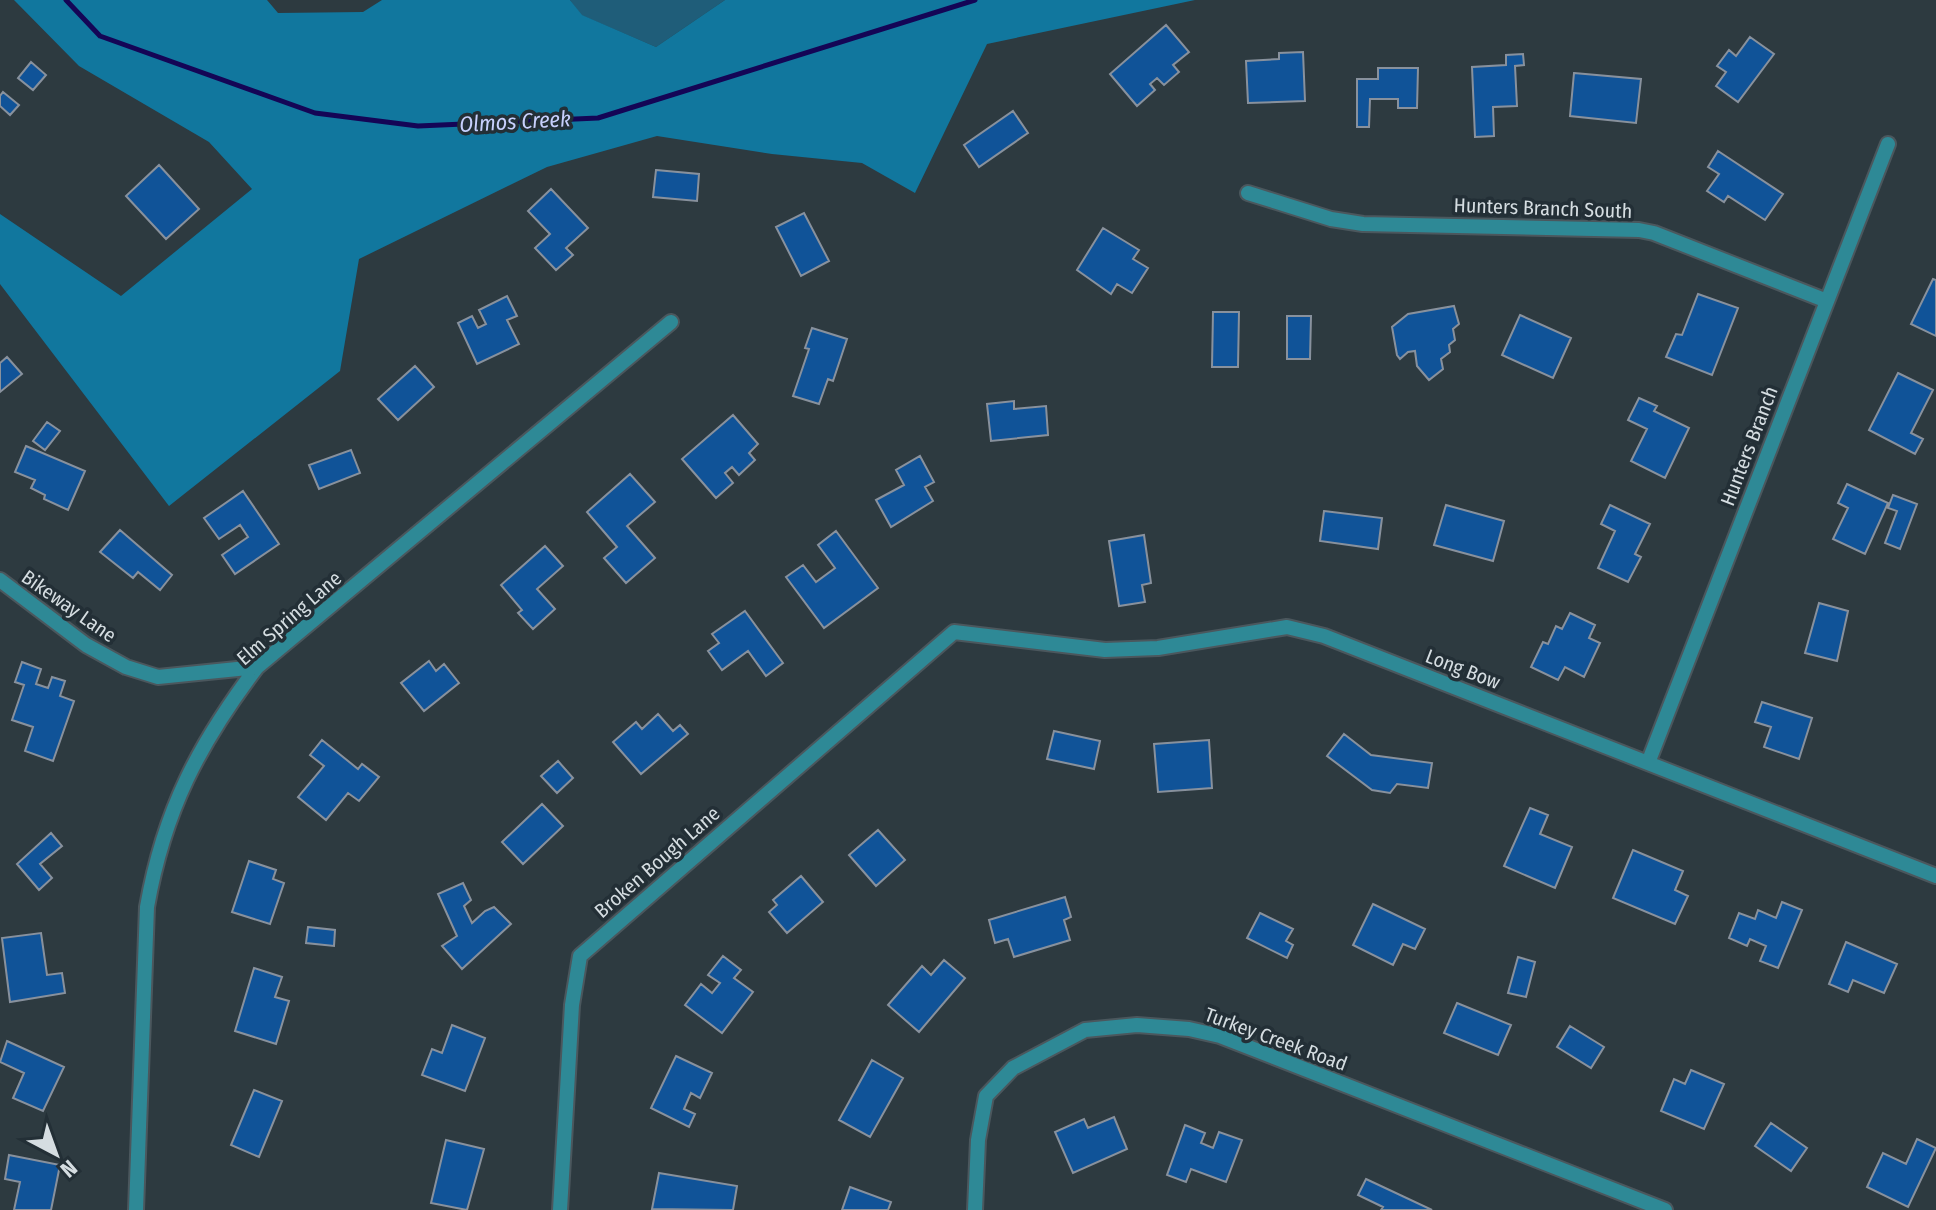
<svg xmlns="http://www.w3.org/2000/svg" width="1936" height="1210" viewBox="0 0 1936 1210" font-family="'Fira Sans Condensed',sans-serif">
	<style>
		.green { fill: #1f5d79 }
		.forest { fill: #11779e }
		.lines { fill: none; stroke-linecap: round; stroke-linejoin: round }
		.stream { stroke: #140556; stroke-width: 5 }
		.building { fill: #105398; stroke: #88919d; stroke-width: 2 }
		.minor-casing { stroke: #4b575d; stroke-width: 18 }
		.minor { stroke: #2e8996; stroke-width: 14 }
		.labels { text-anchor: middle; stroke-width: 7; stroke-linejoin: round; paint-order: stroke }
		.street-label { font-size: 20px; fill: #d5dde1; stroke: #232f36 }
		.water-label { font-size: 22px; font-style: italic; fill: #c7d0fd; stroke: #232f36 }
	</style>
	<rect width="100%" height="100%" fill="#2d3a40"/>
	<path class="green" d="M570,0H725L656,47L581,15Z"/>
	<path class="forest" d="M14,0H267L278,13L363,12L382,0H570L582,15L656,47L725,0H1195L987,44L915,193L862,163L772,154L657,136L547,167L359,259L340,371L169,506L0,284V214L121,296L252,189L209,142L79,66Z"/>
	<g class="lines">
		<path class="stream" d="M66,0L100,36L315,113L418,126L598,118L975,0"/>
	</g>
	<path class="building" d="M1166,25L1189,52L1173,65L1179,72L1164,85L1157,78L1150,84L1155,90L1137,106L1110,74Z
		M1750,37L1774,54L1738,102L1716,86L1726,72L1717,66L1729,50L1736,56Z
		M1303,52L1305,101L1248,103L1246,61L1279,59V53Z
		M1523,54L1524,65L1515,66L1517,106L1493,107L1494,136L1475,137L1472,67L1506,65V55Z
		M31,62L46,75L33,90L18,78Z
		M1378,68H1418L1417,108H1398V99H1370L1369,127H1357V79H1378Z
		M1574,73L1641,79L1636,123L1570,116Z
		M3,92L19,105L10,115L0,106V96Z
		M1013,111L1028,133L979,167L964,145Z
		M1718,151L1783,194L1765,220L1728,196L1724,202L1707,191L1719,174L1708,167Z
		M159,165L199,209L166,239L126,196Z
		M656,170L699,174L697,201L653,197Z
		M551,189L588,228L566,248L573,255L556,270L535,248L550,234L528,211Z
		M804,213L829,261L801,276L776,227Z
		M1103,228L1139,250L1133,259L1148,268L1132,293L1117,284L1111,294L1077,270Z
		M1933,279L1936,280V336L1911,324Z
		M1698,294L1738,308L1712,375L1666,357L1676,334L1682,335Z
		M507,296L517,316L507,320L519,344L477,364L458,323L472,316L478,328L486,324L479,310Z
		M1454,306L1459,324L1453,329L1455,340L1449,345L1450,352L1441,359L1443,369L1429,380L1417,366L1415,351L1408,352L1400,359L1397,355L1392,327L1408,314Z
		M1213,312H1239L1238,367H1212Z
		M1520,315L1571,338L1553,378L1502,355Z
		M1287,316H1311L1310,359H1287Z
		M812,328L847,339L833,381L828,379L819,404L793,396L809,349L805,348Z
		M7,357L22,374L0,392V363Z
		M415,366L434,387L398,420L378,399Z
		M1898,373L1933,390L1911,433L1923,439L1915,454L1869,430Z
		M1639,398L1657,406L1654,411L1689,428L1665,478L1631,461L1647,429L1628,420Z
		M1014,401V409L1046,406L1048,435L991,441L987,404Z
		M733,415L758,444L749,453L755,460L739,475L732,467L725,473L733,483L716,498L682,459Z
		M47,422L60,431L45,450L33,441Z
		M26,446L85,471L68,510L44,499L45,495L31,488L35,480L15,472Z
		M351,450L360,473L319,489L309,465Z
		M920,456L934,482L925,487L933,501L891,527L876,500L904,485L896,470Z
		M630,474L655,502L627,526L655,558L626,583L604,558L617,547L587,512Z
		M1847,484L1888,503L1865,554L1833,539L1848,508L1838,503Z
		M243,491L279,544L235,574L222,555L248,537L240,525L219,539L204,518Z
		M1893,495L1917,504L1900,549L1885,543L1897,511L1888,508Z
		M1446,505L1504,521L1493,561L1434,545Z
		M1610,505L1650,524L1635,554L1641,557L1628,582L1598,568L1615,531L1601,524Z
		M1324,511L1382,518L1378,549L1320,541Z
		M120,530L172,575L160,590L138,572L133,578L100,552Z
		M836,531L878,588L824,628L786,577L803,565L816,582L835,568L818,545Z
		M1144,535L1151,583L1142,585L1145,602L1119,606L1109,541Z
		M545,546L563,566L537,589L555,609L533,629L518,613L522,610L501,585Z
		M1819,603L1848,611L1837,661L1805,653Z
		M745,611L783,663L766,676L748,651L722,670L708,651L719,643L712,634Z
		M1570,613L1595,625L1589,638L1600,643L1584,677L1565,667L1558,680L1531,667L1543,642L1548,644L1556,626L1562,629Z
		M429,661L436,671L444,664L459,683L424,711L401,683Z
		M22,662L41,669L36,684L48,688L52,677L65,681L60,696L74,701L53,761L25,751L33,727L12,720L24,685L15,682Z
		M1762,702L1812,718L1799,759L1764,747L1771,727L1755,722Z
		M658,714L673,731L680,725L688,734L641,774L613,742L636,722L642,729Z
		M1054,731L1100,741L1094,769L1047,759Z
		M1344,734L1371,755L1432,763L1428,788L1397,784L1390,793L1372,790L1327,756Z
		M322,740L358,769L362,764L379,777L359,801L348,793L326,820L298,797L324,766L310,755Z
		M1209,740L1212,788L1158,792L1154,744Z
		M558,761L573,778L557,793L541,776Z
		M542,804L563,826L523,864L502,842Z
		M1530,808L1548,815L1540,834L1572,847L1555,888L1504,866Z
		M878,830L905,860L876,886L849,855Z
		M51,833L62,846L40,864L52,878L39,890L17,864Z
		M1633,850L1683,871L1675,890L1688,896L1675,924L1613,898Z
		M249,861L276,870L273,879L284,883L270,924L232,912Z
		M801,876L823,902L787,933L769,912L777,905L773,900Z
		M463,883L471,900L464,906L472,923L485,911L494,907L511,924L462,969L442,946L457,936L438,894Z
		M1065,897L1071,917L1064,920L1070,940L1014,957L1008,939L995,943L989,920Z
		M1782,902L1802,910L1778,968L1760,961L1766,946L1750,939L1747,946L1729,938L1739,913L1755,919L1758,910L1776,918Z
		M1373,904L1425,929L1415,949L1403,944L1393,965L1353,945Z
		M1260,913L1293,929L1286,941L1293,945L1287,958L1247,938Z
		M308,927L335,930L334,946L306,943Z
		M41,933L47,975L62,973L65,993L10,1002L2,938Z
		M1846,942L1897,964L1884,993L1853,980L1848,992L1829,984Z
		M723,956L741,970L734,978L753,992L722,1033L685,1005L701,984L712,993L720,983L708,975Z
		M1518,957L1535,962L1526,997L1508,993Z
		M944,960L965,978L919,1032L888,1005L922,966L931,975Z
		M254,968L282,977L275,997L289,1001L276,1044L235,1031Z
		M1457,1003L1511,1025L1498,1055L1444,1033Z
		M452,1025L485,1038L465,1091L422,1075L432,1049L442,1053Z
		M1570,1026L1604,1047L1591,1068L1557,1047Z
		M7,1041L64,1067L43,1111L13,1098L24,1073L0,1062Z
		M676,1056L712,1073L700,1098L691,1093L684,1109L695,1114L689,1127L651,1108Z
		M872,1060L903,1078L870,1137L839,1120Z
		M1691,1070L1724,1084L1704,1129L1661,1111L1674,1079L1685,1084Z
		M254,1090L282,1101L259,1157L231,1145Z
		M1114,1117L1127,1149L1073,1173L1055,1132L1084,1119L1088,1128Z
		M1771,1123L1807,1148L1791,1171L1755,1146Z
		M1185,1125L1205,1133L1201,1143L1213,1148L1219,1132L1242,1140L1226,1182L1191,1169L1186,1182L1167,1175Z
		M1917,1139L1936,1148L1908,1207L1867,1187L1883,1153L1906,1164Z
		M446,1140L484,1149L467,1210L431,1203Z
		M9,1155L60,1165L51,1210H14L20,1182L5,1179Z
		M659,1173L737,1186L733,1210L652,1209Z
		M1366,1179L1432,1210H1381L1383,1207L1358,1195Z
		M850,1187L891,1202L888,1210H842Z"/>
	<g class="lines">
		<g class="minor-casing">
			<path id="minor" d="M1248,193L1331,219L1363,224L1639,230L1654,233L1827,301
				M0,580L86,645L126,667L158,677L257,667
				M1648,763L1888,144
				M136,1210L147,907C164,810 199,744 257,667L671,322
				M560,1210L572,1005L580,956L954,632L1105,650L1158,648L1287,627L1324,636L1936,876
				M975,1210L978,1140L986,1096L1013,1068L1085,1030L1137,1025L1189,1029L1220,1036L1665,1210"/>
		</g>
		<use href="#minor" class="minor"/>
	</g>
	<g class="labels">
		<g class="street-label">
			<text transform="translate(1543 208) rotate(2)" y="7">Hunters Branch South</text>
			<text transform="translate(1749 446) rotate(-69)" y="7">Hunters Branch</text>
			<text transform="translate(69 606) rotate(35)" y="7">Bikeway Lane</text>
			<text transform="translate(289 618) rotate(-41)" y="7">Elm Spring Lane</text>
			<text transform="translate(1463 669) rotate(21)" y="7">Long Bow</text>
			<text transform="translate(657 862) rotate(-41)" y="7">Broken Bough Lane</text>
			<text transform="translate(1276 1039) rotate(20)" y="7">Turkey Creek Road</text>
		</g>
		<g class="water-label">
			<text transform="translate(515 121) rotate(-3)" y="8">Olmos Creek</text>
		</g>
	</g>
	<g transform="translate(56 1154) rotate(139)" stroke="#232f36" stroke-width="6" paint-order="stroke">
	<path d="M0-6L14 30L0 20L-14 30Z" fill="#d5dde1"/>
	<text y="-12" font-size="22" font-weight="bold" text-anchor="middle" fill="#d5dde1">N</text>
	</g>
</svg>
